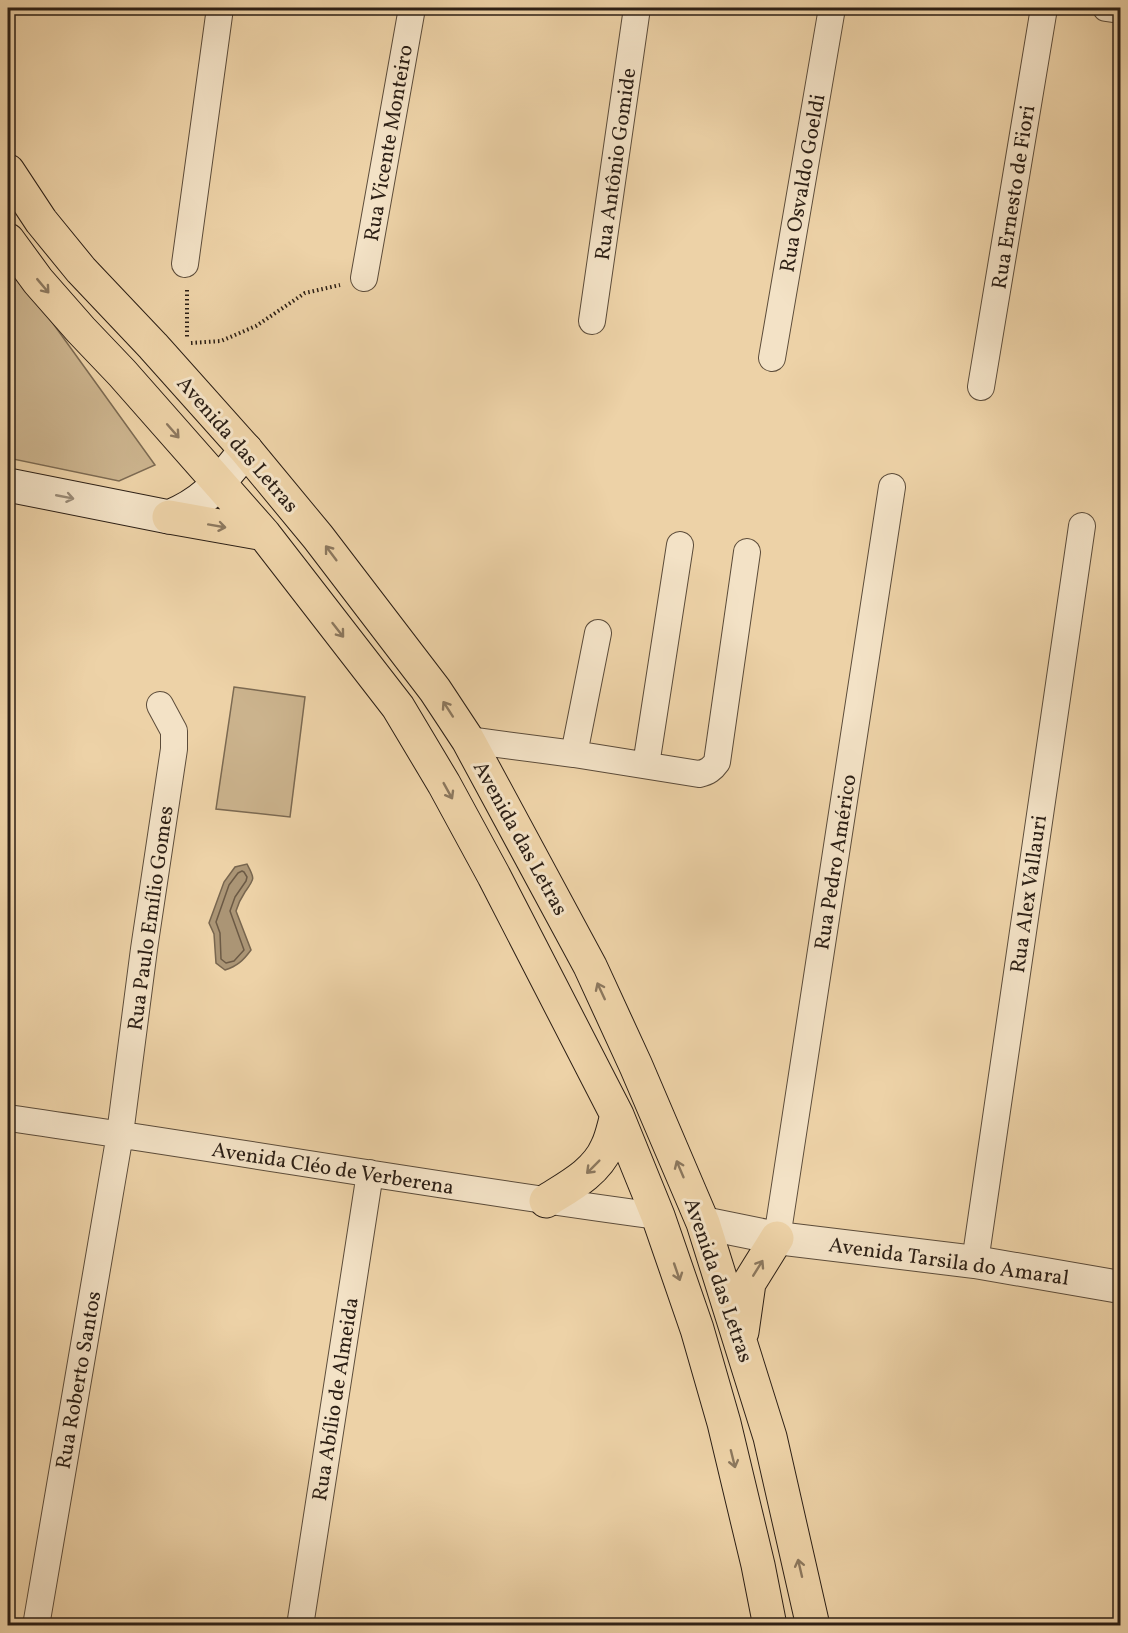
<svg xmlns="http://www.w3.org/2000/svg" width="1128" height="1633" viewBox="0 0 1128 1633" font-family="Vollkorn,serif">
	<style>
		.green { fill: #ccb48e; stroke: #7c6a52; stroke-width: 1.5 }
		.water { fill: #ab9575; stroke: #78664f; stroke-width: 1.5 }
		.lines { fill: none; stroke-linecap: round; stroke-linejoin: round }
		.shore { stroke: #6c5a45; stroke-width: 1.5 }
		.minor-casing { stroke: #5c4c3a; stroke-width: 28 }
		.tertiary-casing { stroke: #5c4c3a; stroke-width: 34 }
		.secondary-casing { stroke: #2c1f15; stroke-width: 35 }
		.primary-casing { stroke: #2c1f15; stroke-width: 35 }
		.path { stroke: #2c1f15; stroke-width: 4; stroke-dasharray: 1.5 3; stroke-linecap: butt }
		.minor { stroke: #f3e2c6; stroke-width: 26 }
		.tertiary { stroke: #f3e2c6; stroke-width: 32 }
		.secondary { stroke: #f3e2c6; stroke-width: 33 }
		.primary { stroke: #edd2a7; stroke-width: 33 }
		.oneway { stroke: #8c785e }
		.oneway2 { stroke: #998a76 }
		.labels { text-anchor: middle; stroke-width: 6; stroke-linejoin: round; paint-order: stroke }
		.street-label { font-size: 21px; fill: #2c1f15; stroke: #f3e2c6 }
	</style>
	<rect width="100%" height="100%" fill="#edd2a7"/>
	<filter id="stains"><feTurbulence type="fractalNoise" baseFrequency=".00333" numOctaves="4"/><feColorMatrix values="0 0 0 0 .2 0 0 0 0 .09 0 0 0 0 .02 0 0 0 .5 -.17"/></filter>
	<radialGradient id="worn" r=".72"><stop offset=".6" stop-color="#630" stop-opacity="0"/><stop offset="1" stop-color="#630" stop-opacity=".3"/></radialGradient>
	<path class="green" d="M8,261L155,465L119,481L8,458Z
		M234,687L305,697L290,817L216,809Z"/>
	<path class="water" d="M247,864C255,879 255,878 245,892C241,898 238,904 236,911L251,950C243,961 237,966 225,970L216,963L214,934L209,923L224,882L235,867Z"/>
	<g class="lines">
		<path class="shore" d="M242,871L244,872L247,877L246,881L235,897L230,911L244,950L234,961L226,963L221,959L220,933L216,922L229,885L238,873Z"/>
		<g class="minor-casing">
			<path id="minor" d="M1106,8L1120,10
				M185,264L220,8
				M364,278L412,8
				M592,321L637,8
				M772,358L832,8
				M981,387L1044,8
				M468,740L574,754L699,774C708,772 712,769 717,762L747,552
				M574,754L598,633
				M646,765L680,545
				M8,1118C225,1149 441,1187 658,1216
				M777,1238L892,487
				M975,1262L1082,526
				M36,1626L120,1134L144,949L174,749V731L160,705
				M300,1626L370,1173"/>
		</g>
		<g class="tertiary-casing">
			<path id="tertiary" d="M703,1223L777,1238L975,1262L1120,1287"/>
		</g>
		<g class="secondary-casing">
			<path id="secondary" d="M8,485L169,517C208,501 220,481 246,450"/>
		</g>
		<g class="primary-casing">
			<path id="primary" d="M8,171L41,221L81,270L153,346L246,450L318,537L435,690L468,740L590,966L636,1066L703,1223L770,1437L813,1626
				M8,240L38,281L81,330L122,373L264,534L398,707L444,784L494,876L617,1115L658,1216L697,1329L724,1423L758,1565L770,1626
				M169,517L264,534
				M546,1201C568,1187 596,1173 607,1147C612,1137 614,1125 617,1115
				M742,1332L749,1283L777,1238"/>
		</g>
		<path class="path" d="M187,290V337
			M191,343L221,341L256,326L305,293L340,285"/>
		<use href="#minor" class="minor"/>
		<use href="#tertiary" class="tertiary"/>
		<use href="#secondary" class="secondary"/>
		<use href="#primary" class="primary"/>
	</g>
	<defs><path id="oneway-shaft" d="M-6 0H5M1.5-3L5.5 0L1.5 3" fill="none" stroke-width="1.6" stroke-linecap="round" stroke-linejoin="round" transform="scale(1.5)"/></defs>
	<g class="oneway">
		<use href="#oneway-shaft" transform="translate(43 286) rotate(50)"/>
		<use href="#oneway-shaft" transform="translate(173 431) rotate(49)"/>
		<use href="#oneway-shaft" transform="translate(217 526) rotate(10)"/>
		<use href="#oneway-shaft" transform="translate(331 553) rotate(-127)"/>
		<use href="#oneway-shaft" transform="translate(338 630) rotate(52)"/>
		<use href="#oneway-shaft" transform="translate(448 709) rotate(-123)"/>
		<use href="#oneway-shaft" transform="translate(448 791) rotate(61)"/>
		<use href="#oneway-shaft" transform="translate(601 991) rotate(-115)"/>
		<use href="#oneway-shaft" transform="translate(593 1167) rotate(135)"/>
		<use href="#oneway-shaft" transform="translate(680 1169) rotate(-113)"/>
		<use href="#oneway-shaft" transform="translate(758 1268) rotate(-58)"/>
		<use href="#oneway-shaft" transform="translate(677 1272) rotate(71)"/>
		<use href="#oneway-shaft" transform="translate(733 1459) rotate(76)"/>
		<use href="#oneway-shaft" transform="translate(800 1568) rotate(-103)"/>
	</g>
	<use class="oneway2" href="#oneway-shaft" transform="translate(65 497) rotate(11)"/>
	<g class="labels">
		<g class="street-label">
			<text transform="translate(388 143) rotate(-80)" y="7">Rua Vicente Monteiro</text>
			<text transform="translate(615 164) rotate(-82)" y="7">Rua Antônio Gomide</text>
			<text transform="translate(802 183) rotate(-80)" y="7">Rua Osvaldo Goeldi</text>
			<text transform="translate(1013 197) rotate(-81)" y="7">Rua Ernesto de Fiori</text>
			<text transform="translate(238 444) rotate(49)" y="7">Avenida das Letras</text>
			<text transform="translate(521 838) rotate(61)" y="7">Avenida das Letras</text>
			<text transform="translate(835 862) rotate(-81)" y="7">Rua Pedro Américo</text>
			<text transform="translate(1028 894) rotate(-82)" y="7">Rua Alex Vallauri</text>
			<text transform="translate(150 918) rotate(-82)" y="7">Rua Paulo Emílio Gomes</text>
			<text transform="translate(333 1168) rotate(9)" y="7">Avenida Cléo de Verberena</text>
			<text transform="translate(949 1261) rotate(8)" y="7">Avenida Tarsila do Amaral</text>
			<text transform="translate(719 1280) rotate(71)" y="7">Avenida das Letras</text>
			<text transform="translate(78 1380) rotate(-80)" y="7">Rua Roberto Santos</text>
			<text transform="translate(335 1399) rotate(-81)" y="7">Rua Abílio de Almeida</text>
		</g>
	</g>
	<rect width="1128" height="1633" fill="none" stroke="#edd2a7" stroke-width="30"/>
	<rect x="9" y="9" width="1110" height="1615" fill="none" stroke="#2c1f15" stroke-width="3"/>
	<rect x="15" y="15" width="1098" height="1603" fill="none" stroke="#2c1f15" stroke-width="1.5"/>
	<rect width="100%" height="100%" filter="url(#stains)"/>
	<rect width="100%" height="100%" fill="url(#worn)"/>
</svg>
